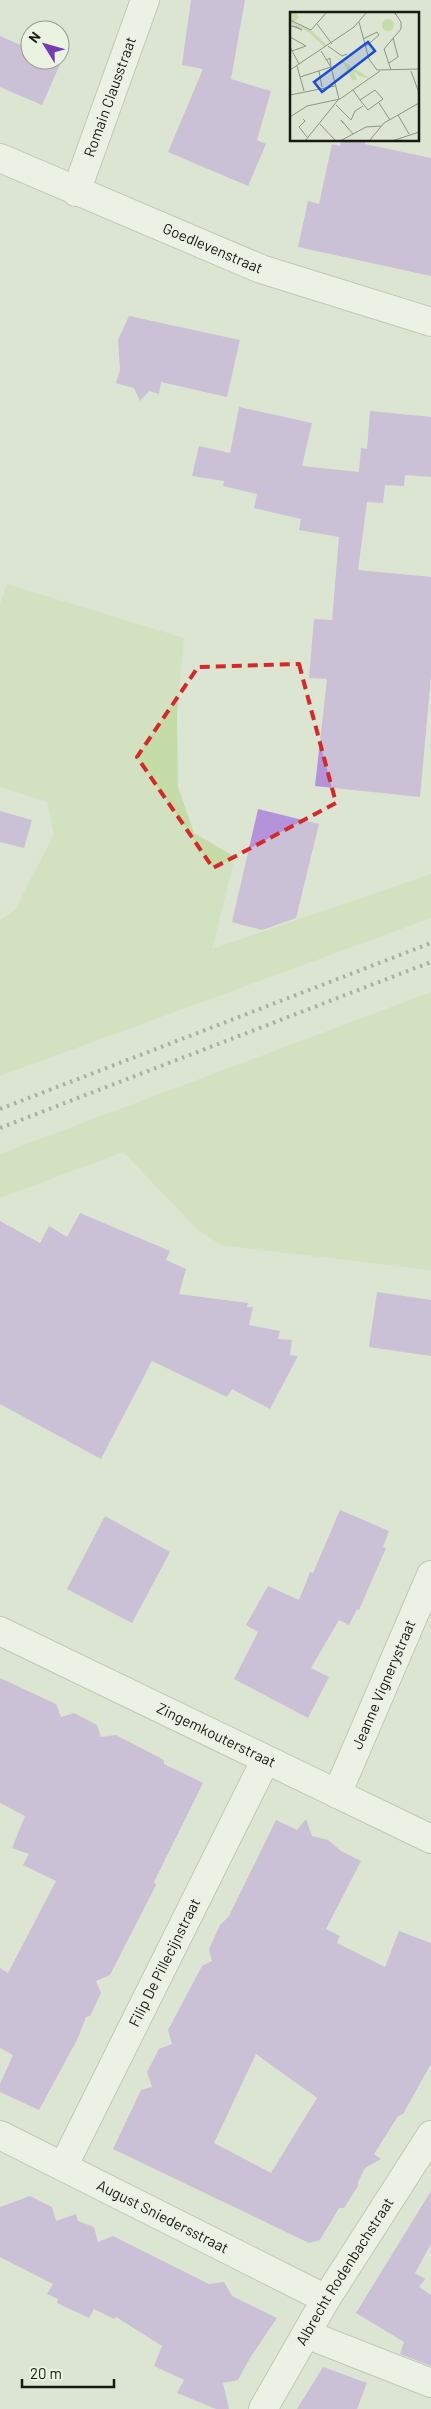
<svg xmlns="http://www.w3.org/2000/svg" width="431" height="2409" viewBox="0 0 431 2409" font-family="Barlow,sans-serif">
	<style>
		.green { fill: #c5dca8 }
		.building { fill: #b394db; fill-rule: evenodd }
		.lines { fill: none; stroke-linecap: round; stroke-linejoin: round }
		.minor-casing { stroke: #9da592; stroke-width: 30 }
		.minor { stroke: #fff; stroke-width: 28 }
		.rail { stroke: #6a6f63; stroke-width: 4; stroke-dasharray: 2.5 5; stroke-linecap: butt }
		.marked { fill: none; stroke: #d62828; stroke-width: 4; stroke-dasharray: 10 6; stroke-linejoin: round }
		.labels { text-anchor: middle; stroke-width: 4; stroke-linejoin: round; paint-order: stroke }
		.street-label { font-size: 15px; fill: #171a13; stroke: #eaf3df }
		.inset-road { fill: none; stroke: #8d9486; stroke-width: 1 }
		.view { fill: #1d4ed8; fill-opacity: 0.15; stroke: #1d4ed8; stroke-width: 2.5 }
		.inset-edge { fill: none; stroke: #171a13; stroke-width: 2.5 }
	</style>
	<rect width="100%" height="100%" fill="#dce5d2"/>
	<path class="green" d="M7,584L184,638L177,713L178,787L194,833L235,857L212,949L431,874V918L0,1076V920L15,910L54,834L47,802L0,787V604Z
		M431,992V1270L221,1245L198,1230L123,1152L0,1198V1154Z"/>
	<path class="building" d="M191,0H245L231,79L271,91L257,140L266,144L248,186L168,152L203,69L182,65Z
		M0,36L30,49V60H62L42,105L0,87Z
		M341,140H365V144L431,158V276L298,247L308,201L319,204L332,144L340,146Z
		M129,316L240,340L227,397L161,382L159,394L149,391L140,401L134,388L116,383L120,370L118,340Z
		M239,407L312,423L302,466L359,472L361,448L367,449L370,411L431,417V477L405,475L404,486L385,485L383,503L367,502L358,570L431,577V676L420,797L315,786L327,679L309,678L314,619L332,620L339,537L299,530L301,519L254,508L257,494L223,486L224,481L192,476L199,446L230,453Z
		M258,809L319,824L296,918L262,930L232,922Z
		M0,811L32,820L24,848L0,842Z
		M80,1213L170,1251L166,1260L186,1269L179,1294L248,1303L247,1307H253L249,1325L280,1331L278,1339L292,1340L290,1355L298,1356L270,1409L232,1389L227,1397L152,1361L101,1459L0,1404V1221L40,1243L49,1226L67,1237Z
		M377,1292L431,1300V1356L369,1347Z
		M340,1510L389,1531L383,1547L386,1548L359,1610L357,1609L349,1625L339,1620L311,1668L329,1677L308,1718L234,1679L258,1632L246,1625L268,1586L299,1600L310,1572L313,1573Z
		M105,1516L170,1552L132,1623L67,1589Z
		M0,1678L56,1704L61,1717L74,1713L97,1725L101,1737L116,1735L164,1760V1764L203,1783L154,1882L156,1885L110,1975L96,1981L101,1993L90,2016L86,2017L78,2038L39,2110L0,2092V2084L13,2055L0,2048V1968L8,1973L56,1881L23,1865L29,1854L12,1848L25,1816L0,1803Z
		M306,1819L312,1836L328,1840L341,1851L361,1861L326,1929L340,1936L337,1943L385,1967L399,1931L431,1943V2064L403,2114L398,2116L374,2154L381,2159L365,2168L358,2182V2186L344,2208H339L320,2240L309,2243L113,2149L141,2090L152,2087L147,2072L159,2049L172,2044L168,2030L202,1966L212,1961L209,1949L220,1925L229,1916L276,1820L297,1830ZM256,2054L317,2098L271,2173L214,2143Z
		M431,2191V2244L415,2273L425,2279L419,2287L431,2295V2366L400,2354L404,2342L356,2313Z
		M30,2196L52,2207L56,2221L76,2214L78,2221L94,2227L98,2242L113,2236L209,2284L224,2282L232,2296L277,2318L250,2358L238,2380L223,2383L229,2409H216L177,2393L184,2380L154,2366L162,2346L116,2317L114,2319L94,2309L89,2318L57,2303L58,2299L47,2294L53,2284L0,2257V2207Z
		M323,2367L367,2383L357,2409H297Z"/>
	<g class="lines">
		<g class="minor-casing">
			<g id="minor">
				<path id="s1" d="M0,158L261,269L431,322"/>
				<path id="s2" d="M76,192L145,0"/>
				<path id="s3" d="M0,1631L431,1839"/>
				<path id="s4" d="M337,1794L431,1575"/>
				<path id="s5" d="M0,2135L326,2299"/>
				<path id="s6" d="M64,2165L265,1761"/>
				<path d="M306,2334L431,2383"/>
				<path id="s7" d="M263,2409L326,2299L431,2135"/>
			</g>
		</g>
		<use href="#minor" class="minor"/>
		<path class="rail" d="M0,1109L431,943
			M0,1128L431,962"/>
	</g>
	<path d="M0 0H431V2409H0ZM299,664L336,803L213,868L137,757L198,667Z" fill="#dce5d2" fill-opacity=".55" fill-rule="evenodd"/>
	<path class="marked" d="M299,664L336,803L213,868L137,757L198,667Z"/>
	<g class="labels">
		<g class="street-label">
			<text dy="5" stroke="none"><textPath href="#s2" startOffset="101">Romain Clausstraat</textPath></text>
			<text dy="5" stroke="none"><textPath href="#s1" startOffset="231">Goedlevenstraat</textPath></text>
			<text dy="5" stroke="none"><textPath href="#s4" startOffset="119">Jeanne Vignerystraat</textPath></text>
			<text dy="5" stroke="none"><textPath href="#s3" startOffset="240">Zingemkouterstraat</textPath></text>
			<text dy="5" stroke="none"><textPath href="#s6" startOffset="226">Filip De Pillecijnstraat</textPath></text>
			<text dy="5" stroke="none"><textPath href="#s5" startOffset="182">August Sniedersstraat</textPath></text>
			<text dy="5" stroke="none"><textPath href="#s7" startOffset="160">Albrecht Rodenbachstraat</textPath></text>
		</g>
	</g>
	<g transform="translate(290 12)">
		<rect width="129" height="129" fill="#dce5d2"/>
		<path d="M0,0H6L9,6L3,10L22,19L37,33L35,35L18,20L0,11ZM92 13a6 6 0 1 1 12 0a6 6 0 1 1-12 0ZM41,42L78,65L77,66L69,64L64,59L67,68H62L54,52Z" fill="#c5dca8"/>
		<path class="inset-road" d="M0,8L21,18L37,0M69,10L79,47L87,58L129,57M27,12L42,32M0,14L7,15L12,18L3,14M0,25L16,34L2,39M73,27L87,20L89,23L75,35M38,34L52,44L57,42M0,35L9,52M31,39L41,55L49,87M99,51L108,45L103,26M7,54L14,79M0,58L64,15L77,0M101,58L94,37L111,17V10L105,1L106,3M29,59L32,75M121,59L129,81M10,65L41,55L40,46L37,48M63,78L70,88L85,78L93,87L78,98L70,88M0,83L45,74M89,91L100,108M46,93L61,108L65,99L73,94M108,103L119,122M0,105L17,94L50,87L90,59M13,107L15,109L9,115L17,125M53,111L51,108L63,122M30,112L46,129M15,129L48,88M50,129L76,115L91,114M79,129L94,111L129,91M102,129L129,120"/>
		<path class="view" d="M78,30L85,39L32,80L24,70Z"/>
		<rect width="129" height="129" class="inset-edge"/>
	</g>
	<g transform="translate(45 45) rotate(307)"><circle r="24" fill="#eaf3df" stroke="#969c8d"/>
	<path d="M0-4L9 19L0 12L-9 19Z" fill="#763bb0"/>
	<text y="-8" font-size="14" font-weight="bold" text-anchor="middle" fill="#171a13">N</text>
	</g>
	<path d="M22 2379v8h92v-8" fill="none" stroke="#171a13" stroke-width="2.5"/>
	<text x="30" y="2379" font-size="15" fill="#171a13" stroke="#eaf3df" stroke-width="4" paint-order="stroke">20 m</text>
</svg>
